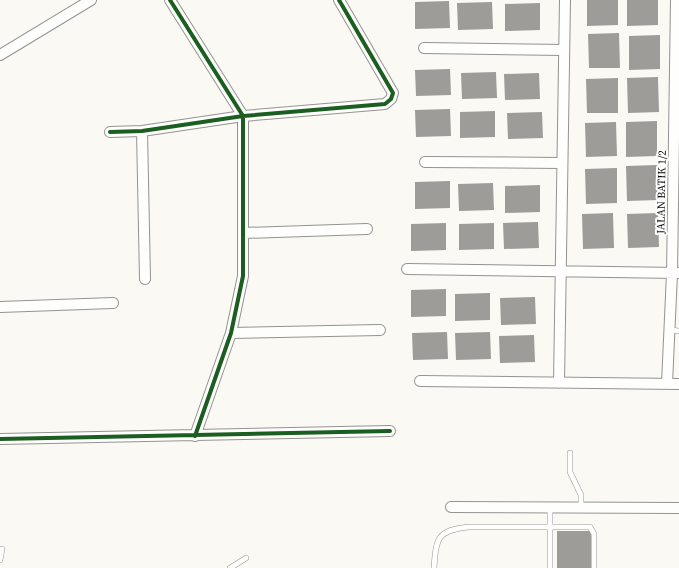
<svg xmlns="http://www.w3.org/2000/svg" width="679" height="568" viewBox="0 0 679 568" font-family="'Source Serif 4',serif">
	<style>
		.building { fill: #9e9c98 }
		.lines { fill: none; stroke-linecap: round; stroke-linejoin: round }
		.service-casing { stroke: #949391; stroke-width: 6 }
		.minor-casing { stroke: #949391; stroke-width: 12 }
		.service { stroke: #fefefd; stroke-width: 5 }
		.minor { stroke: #fefefd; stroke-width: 10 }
		.cycleway-casing { stroke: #fff; stroke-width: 6 }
		.cycleway { stroke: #1b5e20; stroke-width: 4 }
		.labels { text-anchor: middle; stroke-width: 4; stroke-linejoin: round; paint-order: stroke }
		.street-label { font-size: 11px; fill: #0d0d0d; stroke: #fff }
	</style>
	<rect width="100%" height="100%" fill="#faf9f3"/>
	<path class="building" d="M587,0H618V25L587,26Z
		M627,0H658V25L627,26Z
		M449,1L450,28L415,29V2Z
		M492,2L493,29L458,30L457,3Z
		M540,3V30L505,31V4Z
		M619,33L620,68H589L588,34Z
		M660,35V69L629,70V36Z
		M450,69L451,95L416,96L415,70Z
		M496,72L497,98L462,99L461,73Z
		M539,73L540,99L505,100L504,74Z
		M658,77L659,112L628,113L627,78Z
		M618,78V113H587L586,79Z
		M450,109L451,136L416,137L415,110Z
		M495,111V137L460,138V112Z
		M542,112L543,138L508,139L507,113Z
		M657,121V156L626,157V122Z
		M616,122L617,156L586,157L585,123Z
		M657,165L658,200L627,201L626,166Z
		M617,168V203L586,204L585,169Z
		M450,181V208L415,209V182Z
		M493,183L494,210L459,211L458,184Z
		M540,185V212L505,213V186Z
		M613,213L614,248L583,249L582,214Z
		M658,213L659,247L628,248L627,214Z
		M538,222L539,248L504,249L503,223Z
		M446,223V250L411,251V224Z
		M494,223V249L459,250V224Z
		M446,289V316L411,317V290Z
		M490,293V320L455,321V294Z
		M535,297L536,324L501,325L500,298Z
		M447,332L448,359L413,360L412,333Z
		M490,332L491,359L456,360L455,333Z
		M534,335L535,362L500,363L499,336Z
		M557,531H592L591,568H557Z"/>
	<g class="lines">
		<g class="service-casing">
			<path id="service" d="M669,330L679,331
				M570,453V472L581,495V507
				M550,508V568
				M0,560L2,549
				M230,568L246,558
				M434,568C436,537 438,530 469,527H590L594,534V568"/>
		</g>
		<g class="minor-casing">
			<path id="minor" d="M170,0L243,116V276L231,333L195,436
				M424,48L564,50
				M0,55L91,0
				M142,131L145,279
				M110,132L142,131L243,116L385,104L391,99L393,93L339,0
				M425,162L562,163
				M243,233L367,229
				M407,269L679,273
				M0,307L113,303
				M231,333L380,330
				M420,381L679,384
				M559,383L565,0
				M667,384L672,273L676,0
				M0,439L390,431
				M451,507L679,508"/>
		</g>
		<use href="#service" class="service"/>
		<use href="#minor" class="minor"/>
		<g class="cycleway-casing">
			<path id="cycleway" d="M170,0L243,116V276L231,333L195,436
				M110,132L142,131L243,116L385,104L391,99L393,93L339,0
				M0,439L390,431"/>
		</g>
		<use href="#cycleway" class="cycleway"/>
	</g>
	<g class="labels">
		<g class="street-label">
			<text transform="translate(661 192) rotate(-89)" y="4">JALAN BATIK 1/2</text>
		</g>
	</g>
</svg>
